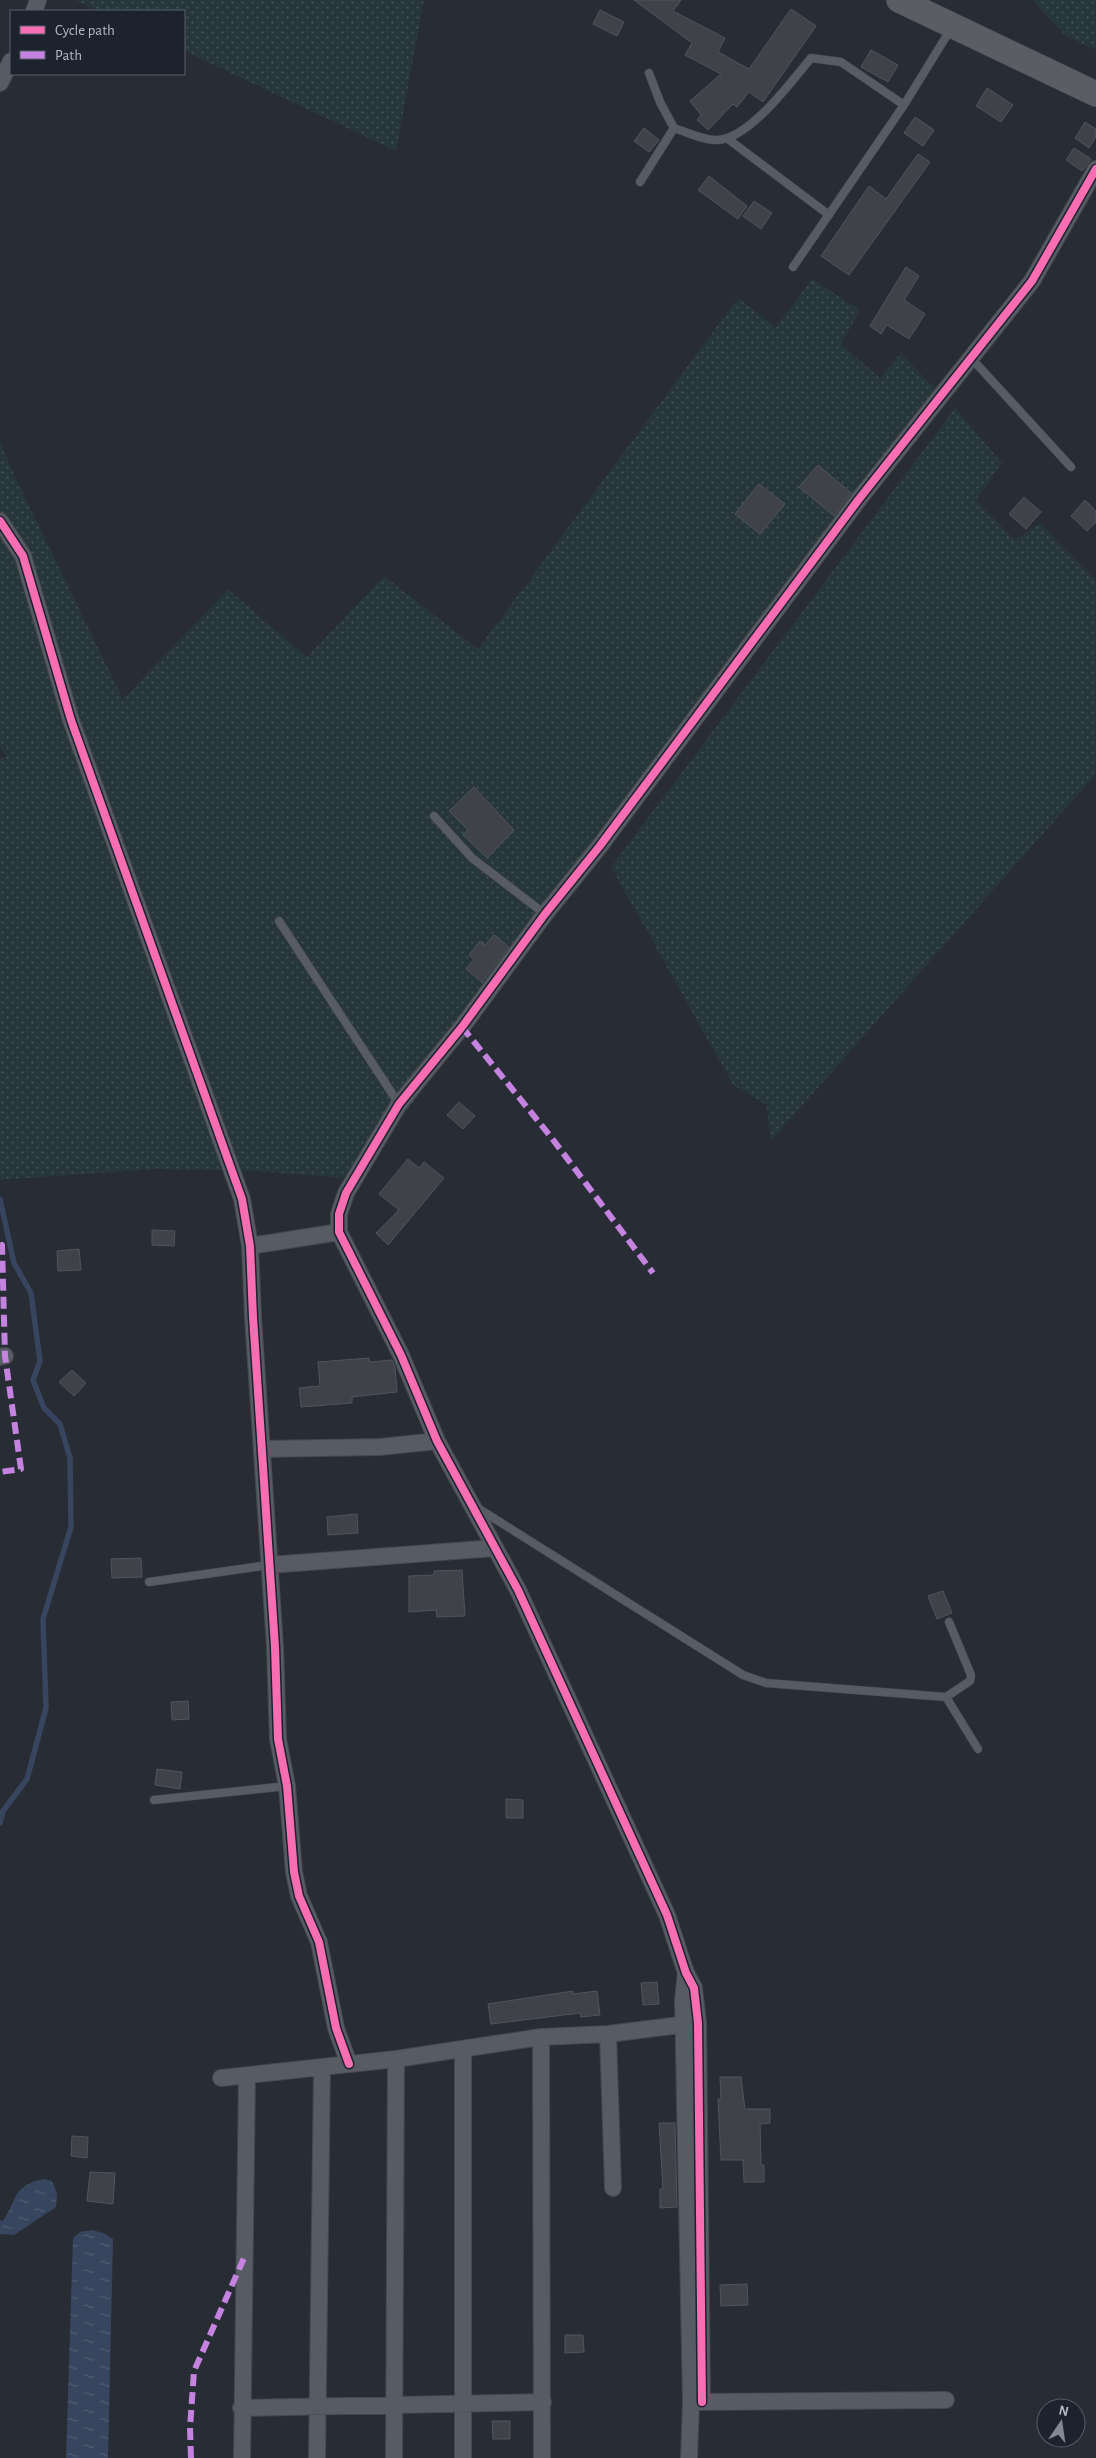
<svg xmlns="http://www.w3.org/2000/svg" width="1096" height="2458" viewBox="0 0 1096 2458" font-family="'Alegreya Sans',sans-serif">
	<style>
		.grass { fill: url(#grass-dots) }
		.water { fill: url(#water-ripples) }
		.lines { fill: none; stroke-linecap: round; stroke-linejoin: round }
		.stream { stroke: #37455e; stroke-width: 5.5 }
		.building { fill: #3f4249; stroke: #50545c }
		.lane-casing { stroke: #44474d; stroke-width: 9 }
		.street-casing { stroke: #44474d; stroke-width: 18 }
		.primary-casing { stroke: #454951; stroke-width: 26 }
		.lane { stroke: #575b63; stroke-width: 8 }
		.street { stroke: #575b63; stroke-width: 16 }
		.primary { stroke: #5a5d64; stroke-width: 25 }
		.quiet { stroke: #c483df; stroke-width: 6; stroke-dasharray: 12 6; stroke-linecap: butt }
		.cycleway-casing { stroke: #1c222e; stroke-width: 11 }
		.cycleway { stroke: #f96db3; stroke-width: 8 }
	</style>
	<defs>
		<pattern id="grass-dots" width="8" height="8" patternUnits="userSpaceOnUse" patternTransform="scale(1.25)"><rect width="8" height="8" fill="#26363a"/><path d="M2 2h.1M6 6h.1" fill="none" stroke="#435155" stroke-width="1.8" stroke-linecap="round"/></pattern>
		<pattern id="water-ripples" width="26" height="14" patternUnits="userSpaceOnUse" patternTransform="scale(1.25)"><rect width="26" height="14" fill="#37455e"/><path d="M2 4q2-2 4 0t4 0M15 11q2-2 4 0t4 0" fill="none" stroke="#525e74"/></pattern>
	</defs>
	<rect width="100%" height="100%" fill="#282c34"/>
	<path class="grass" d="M75,0H424L396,151L184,51V11H99Z
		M1032,0H1096V50L1066,36Z
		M812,279L860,310L841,344L880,378L901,353L943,397L478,1009L360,1179L255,1171L154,1169L0,1180V758L7,757L0,747V441L12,471L123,699L228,589L307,657L384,576L478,649L738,298L776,327Z
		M955,408L1002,463L976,500L1015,540L1040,523L1096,580V774L770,1142L767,1105L733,1085L611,867Z"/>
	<path class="water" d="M44,2179L52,2181L57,2194L56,2207L14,2235L0,2234V2220L3,2221C18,2198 12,2186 44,2179Z
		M92,2230L103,2233L113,2239L108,2458H66L73,2238L80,2232Z"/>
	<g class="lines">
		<path class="stream" d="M0,1199L14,1263L31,1293L40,1361L33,1380L44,1408L60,1424L70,1458L71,1527L43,1619L46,1708L27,1779L3,1811L0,1823"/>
	</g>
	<path class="building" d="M634,0H681L673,11L725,38L718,52L749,69L791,9L816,26L763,102L749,92L737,107L733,104L708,130L697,120L701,115L690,101L721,74L685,55L692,43Z
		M600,10L624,22L617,36L593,24Z
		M871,50L898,65L888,82L861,67Z
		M987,88L1013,105L1001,122L976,106Z
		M915,117L934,130L923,146L904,133Z
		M1085,122L1096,129V137L1089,148L1075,138Z
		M644,128L659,140L649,152L634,141Z
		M1074,148L1091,159L1082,171L1066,160Z
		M918,154L930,162L849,275L821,256L869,186L886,199Z
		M709,176L747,206L738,219L698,190Z
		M754,201L772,213L761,229L743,216Z
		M906,267L919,276L904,300L925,314L909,339L887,325L881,334L870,326Z
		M818,465L851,493L834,516L799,487Z
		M759,484L785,504L760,534L735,514Z
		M1024,497L1041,512L1026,529L1009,514Z
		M1085,500L1096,511V522L1087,531L1071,516Z
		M474,787L514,830L487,858L463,835L468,830L449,811Z
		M494,935L509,947L482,982L466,969L474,959L469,955L480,941L485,945Z
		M459,1102L475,1116L463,1129L447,1115Z
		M408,1159L419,1168L424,1162L444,1178L388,1245L376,1233L399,1210L379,1194Z
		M152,1230L175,1231L174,1246L152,1245Z
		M79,1249L81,1270L58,1271L57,1251Z
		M369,1358V1362L392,1360L395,1367L397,1392L352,1397V1403L301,1407L299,1388L320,1386L318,1362Z
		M72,1370L86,1383L74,1396L59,1382Z
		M357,1514L358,1533L328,1535L327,1517Z
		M141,1558L142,1577L112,1578L111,1559Z
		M462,1570L465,1616L437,1617L436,1610L409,1612V1576L434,1575V1571Z
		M943,1591L952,1613L937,1619L928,1596Z
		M188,1701L189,1719L172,1720L171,1702Z
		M157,1769L182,1772L180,1789L155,1785Z
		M506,1799L523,1800V1818H506Z
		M657,1982L659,2004L643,2005L641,1983Z
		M573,1991V1994L597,1991L600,2015L581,2017L580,2013L491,2024L488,2004Z
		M720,2077H741L745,2109H770V2123L760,2124L761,2165H764V2182H744L743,2160H721L718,2099H721Z
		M659,2123H675L677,2207L660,2208V2189H663Z
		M72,2136L88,2137L87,2158L71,2156Z
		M90,2172L115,2173L113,2204L87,2201Z
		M747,2284L748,2305L721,2306L720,2285Z
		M565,2335H583L584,2352L565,2353Z
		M492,2421H510V2439H493Z"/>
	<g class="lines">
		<g class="lane-casing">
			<path id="lane" d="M649,73L660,102L674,128C687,132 705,141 718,140C750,138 791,82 811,58L841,62L904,105
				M728,139L829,215
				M640,182L674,128
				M793,267L904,105L952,27
				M972,359L1071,467
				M434,816L472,858L545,914
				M279,921L399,1104
				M476,1507L743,1675L766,1683L946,1697L970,1681L971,1675L949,1622
				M149,1582L269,1565
				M946,1697L978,1749
				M154,1800L287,1786"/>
		</g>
		<g class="street-casing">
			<path id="street" d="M34,11L38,0
				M0,83L11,61
				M0,521L23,556L71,720L242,1199L250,1246L253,1317L275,1647L278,1739L287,1786L294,1872L299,1896L319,1942L336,2028L349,2064
				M250,1246L339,1232
				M0,1357L5,1356
				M262,1449L380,1447L437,1441
				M269,1565L495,1548
				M686,1973L683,2000L691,2402L689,2458
				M608,2034L613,2188
				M541,2037L542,2458
				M221,2078L396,2059L541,2037L608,2034L696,2023
				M693,2402L946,2400
				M702,2402L698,2023L694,1988L686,1973L667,1915L518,1590L437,1441L401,1355L339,1232V1214L346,1193L399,1104L462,1027L545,914L599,847L859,499L1032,281L1096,169
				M241,2408L543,2402
				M242,2458L247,2076
				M317,2458L322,2067
				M394,2458L396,2059
				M463,2458V2049"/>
		</g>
		<g class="primary-casing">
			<path id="primary" d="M899,0L1096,94"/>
		</g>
		<use href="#lane" class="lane"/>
		<use href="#street" class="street"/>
		<use href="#primary" class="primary"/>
		<path class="quiet" d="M462,1027L551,1137L653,1273
			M0,1246L2,1245L5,1356L21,1469L0,1472
			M191,2458L190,2428L194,2371L244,2258"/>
		<g class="cycleway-casing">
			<path id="cycleway" d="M0,521L23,556L71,720L242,1199L250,1246L253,1317L275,1647L278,1739L287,1786L294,1872L299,1896L319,1942L336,2028L349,2064
				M702,2402L698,2023L694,1988L686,1973L667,1915L518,1590L437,1441L401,1355L339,1232V1214L346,1193L399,1104L462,1027L545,914L599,847L859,499L1032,281L1096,169"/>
		</g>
		<use href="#cycleway" class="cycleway"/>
	</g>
	<rect x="10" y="10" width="175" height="65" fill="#1c222e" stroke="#585e6b"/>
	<rect x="20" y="26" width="25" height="8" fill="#f96db3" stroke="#585e6b"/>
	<text x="55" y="35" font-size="15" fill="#b1b8c6">Cycle path</text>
	<rect x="20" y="51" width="25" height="8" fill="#c483df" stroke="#585e6b"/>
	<text x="55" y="60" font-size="15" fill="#b1b8c6">Path</text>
	<g transform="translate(1061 2423) rotate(13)"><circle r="24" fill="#1c222e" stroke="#585e6b"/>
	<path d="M0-4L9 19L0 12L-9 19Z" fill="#818793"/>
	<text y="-8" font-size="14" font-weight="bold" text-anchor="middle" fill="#b1b8c6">N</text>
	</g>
</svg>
